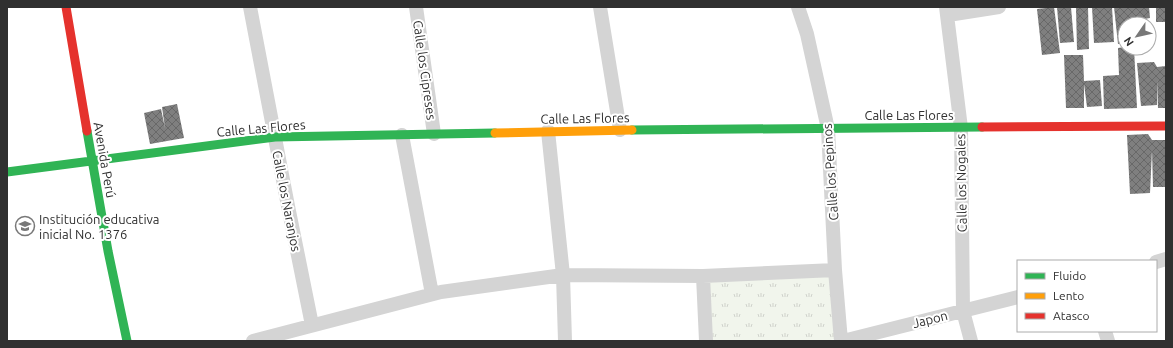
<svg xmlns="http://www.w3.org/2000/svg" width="1173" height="348" viewBox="0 0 1173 348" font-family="Ubuntu,sans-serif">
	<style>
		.park { fill: url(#park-tufts) }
		.building { fill: url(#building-cross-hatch) }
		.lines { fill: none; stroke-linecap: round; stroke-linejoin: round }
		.street { stroke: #d4d4d4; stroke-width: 14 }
		.fast { stroke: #30b455; stroke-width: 9 }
		.slow { stroke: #ff9f0a; stroke-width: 9 }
		.jam { stroke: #e5322d; stroke-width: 9 }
		.labels { text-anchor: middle; stroke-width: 4; stroke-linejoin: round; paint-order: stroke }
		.street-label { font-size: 13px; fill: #303030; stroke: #fff }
		.poi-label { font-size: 13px; fill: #303030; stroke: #fff; text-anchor: start }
	</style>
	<defs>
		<pattern id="park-tufts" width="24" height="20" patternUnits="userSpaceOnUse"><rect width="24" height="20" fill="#f1f5ec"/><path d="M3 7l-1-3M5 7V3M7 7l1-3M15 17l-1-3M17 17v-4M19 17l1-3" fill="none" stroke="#cfd2cb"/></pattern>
		<pattern id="building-cross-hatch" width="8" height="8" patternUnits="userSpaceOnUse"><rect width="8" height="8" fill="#7f7f7f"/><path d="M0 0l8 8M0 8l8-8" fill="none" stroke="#686868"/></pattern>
	</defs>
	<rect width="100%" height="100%" fill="#fff"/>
	<path class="park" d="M832,274L837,339L824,341H711L706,281Z"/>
	<path class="building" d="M1054,7L1060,53L1042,55L1037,9Z
		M1057,7H1071L1074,42L1060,43Z
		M1076,7H1088L1089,49L1077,50Z
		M1092,7H1112L1114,42L1094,43Z
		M1114,7H1149L1150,18L1139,20L1140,24H1125V44H1118Z
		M1156,7H1166V22H1156Z
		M1125,47L1134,48L1137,108L1104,109L1103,76L1119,75L1118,48Z
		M1064,55H1083L1084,81L1100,80L1102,106L1087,107L1084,84V108H1066Z
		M1154,62L1157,67L1166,66V108H1158L1157,80V105L1141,106L1137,63Z
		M177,104L184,138L150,144L144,113L161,109L165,128L162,107Z
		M1148,134L1152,140H1166V187H1153L1152,150L1150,193L1130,194L1127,135Z"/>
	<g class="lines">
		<path class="street" d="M250,7L288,206L312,325
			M416,7L434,134
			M600,7L620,130
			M798,7L807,34L828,129L835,270L841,341
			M946,7L961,128L963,311L971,341
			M948,15L999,7
			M548,131L563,275L565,341
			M402,135L432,294
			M1156,262L1166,259
			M703,276L706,341
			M1105,331L1108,341
			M253,341L441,292L563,275L703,276L835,270
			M843,341L1018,297"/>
		<path class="fast" d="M632,130L982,127
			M87,131L108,251L127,341
			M7,172L275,137L495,133"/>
		<path class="slow" d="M495,133L632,130"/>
		<path class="jam" d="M66,7L87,131
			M982,127L1166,126"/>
	</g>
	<defs>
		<g id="school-ring" transform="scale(1)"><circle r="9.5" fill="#fff" stroke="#787878" stroke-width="1.5"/><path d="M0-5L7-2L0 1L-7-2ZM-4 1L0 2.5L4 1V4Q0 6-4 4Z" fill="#787878"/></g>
	</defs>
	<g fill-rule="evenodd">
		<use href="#school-ring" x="25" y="226"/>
	</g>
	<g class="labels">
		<g class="street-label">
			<text transform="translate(425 70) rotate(82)" y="5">Calle los Cipreses</text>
			<text x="909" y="120">Calle Las Flores</text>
			<text transform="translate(585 118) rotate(-1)" y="5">Calle Las Flores</text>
			<text transform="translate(261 128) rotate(-5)" y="5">Calle Las Flores</text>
			<text transform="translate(105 160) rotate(80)" y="5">Avenida Perú</text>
			<text transform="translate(830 172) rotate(-94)" y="5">Calle los Pepinos</text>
			<text transform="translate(961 183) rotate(-91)" y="5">Calle los Nogales</text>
			<text transform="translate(287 201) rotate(79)" y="5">Calle los Naranjos</text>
			<text transform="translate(930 319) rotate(-14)" y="5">Japon</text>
		</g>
		<g class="poi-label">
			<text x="39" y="224">Institución educativa<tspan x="39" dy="15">inicial No. 1376</tspan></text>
		</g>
	</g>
	<rect width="1173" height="348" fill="none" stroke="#303030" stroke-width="16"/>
	<rect x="1017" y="260" width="140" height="72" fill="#ffffff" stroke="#acacac"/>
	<rect x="1025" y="273" width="20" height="6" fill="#30b455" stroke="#acacac"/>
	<text x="1053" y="280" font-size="12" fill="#303030">Fluido</text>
	<rect x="1025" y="293" width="20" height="6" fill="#ff9f0a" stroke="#acacac"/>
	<text x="1053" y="300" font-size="12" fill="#303030">Lento</text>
	<rect x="1025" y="313" width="20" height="6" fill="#e5322d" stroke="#acacac"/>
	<text x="1053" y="320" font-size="12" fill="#303030">Atasco</text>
	<g transform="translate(1137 36) rotate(236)"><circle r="19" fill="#ffffff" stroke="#acacac"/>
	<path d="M0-3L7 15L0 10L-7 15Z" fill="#787878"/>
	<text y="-6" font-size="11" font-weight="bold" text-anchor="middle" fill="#303030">N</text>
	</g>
</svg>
